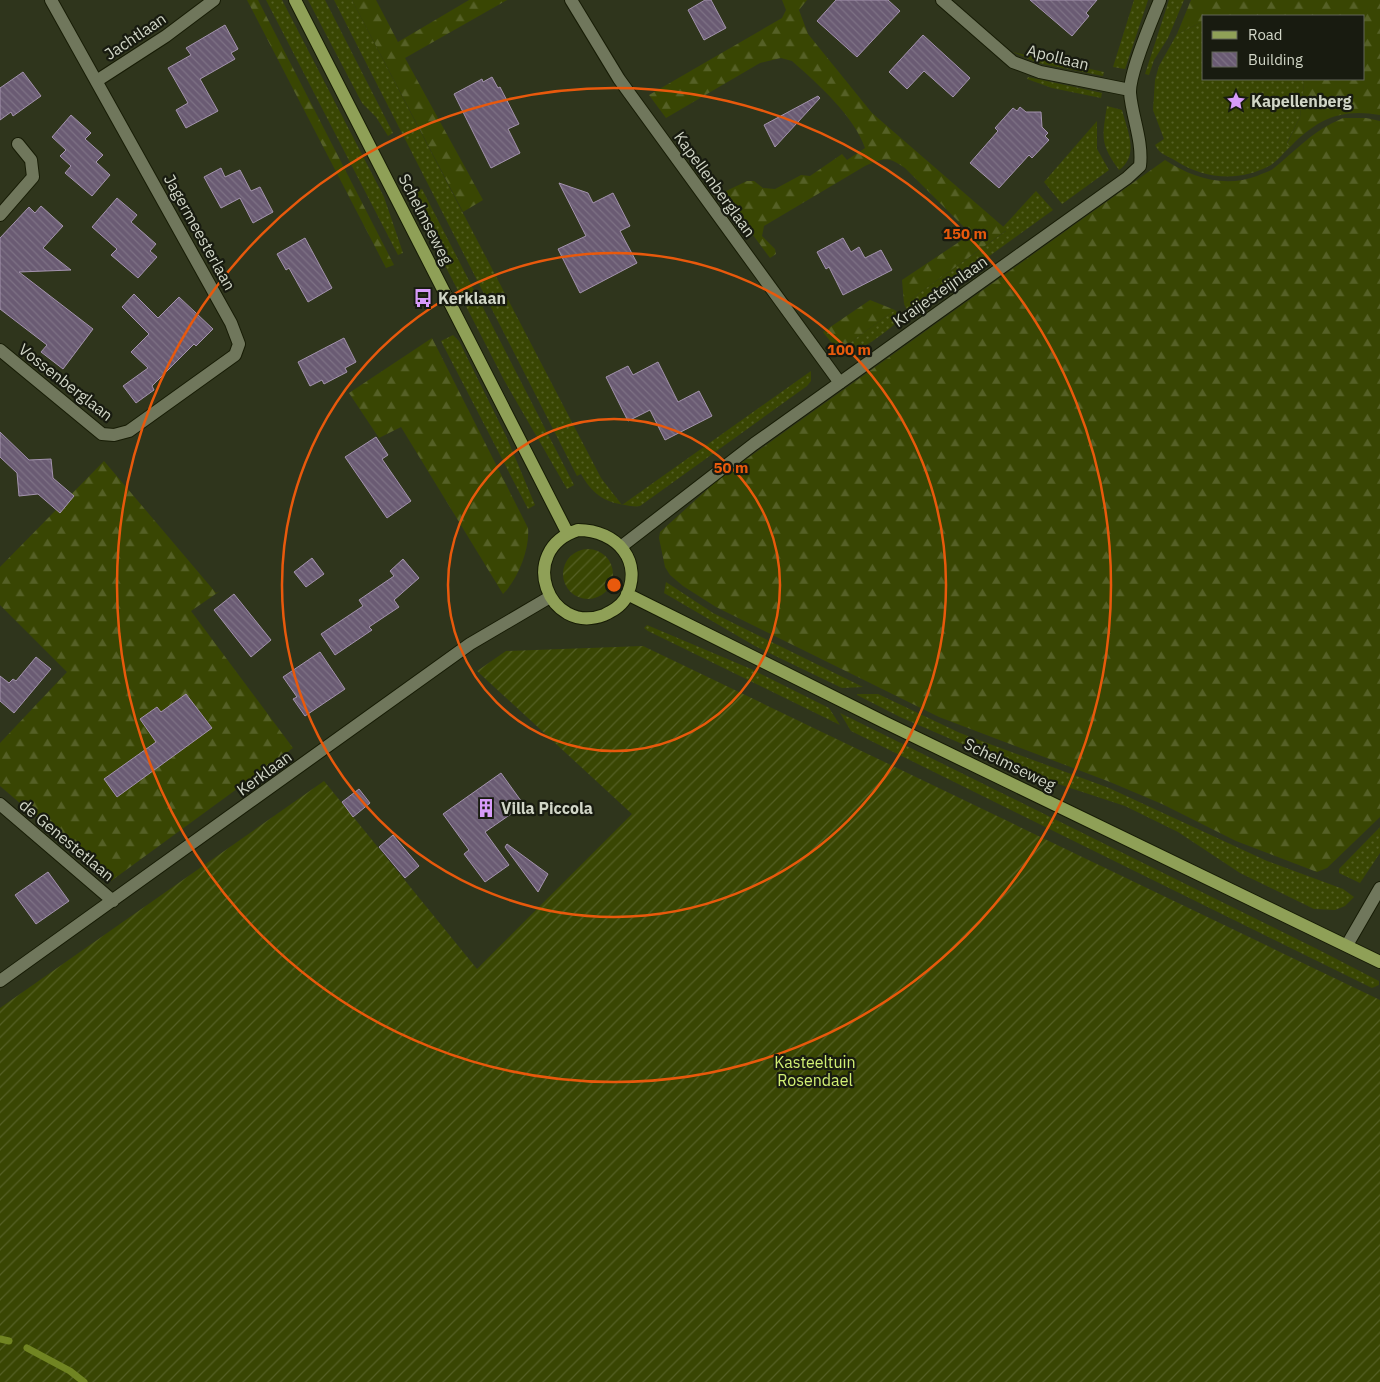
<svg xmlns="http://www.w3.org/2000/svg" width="1380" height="1382" viewBox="0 0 1380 1382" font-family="'IBM Plex Sans',sans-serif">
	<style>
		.grass { fill: url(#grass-dots) }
		.forest { fill: url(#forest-firs) }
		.garden { fill: url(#garden-furrows) }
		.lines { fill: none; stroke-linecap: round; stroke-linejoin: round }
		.stream { stroke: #708422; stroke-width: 7 }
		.building { fill: url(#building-back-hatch); stroke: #a494ae }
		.minor-casing { stroke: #171c05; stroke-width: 14 }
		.major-casing { stroke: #171c05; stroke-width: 14 }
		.minor { stroke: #70775c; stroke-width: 12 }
		.major { stroke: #8fa057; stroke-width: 12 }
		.ring { fill: none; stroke: #e8590c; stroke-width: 2.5 }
		.labels { text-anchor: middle; stroke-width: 4.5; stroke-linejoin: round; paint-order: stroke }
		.street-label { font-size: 16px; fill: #d1d6c7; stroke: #181b10 }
		.poi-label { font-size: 16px; font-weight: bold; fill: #d1d6c7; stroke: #181b10; text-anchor: start }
		.park-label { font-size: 16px; fill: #d1ef74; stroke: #181b10 }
		.centre { fill: #e8590c; stroke: #181b10; stroke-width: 2.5 }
		.ring-label { font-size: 15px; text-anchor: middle; font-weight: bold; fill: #e8590c; stroke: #181b10; stroke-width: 4.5; stroke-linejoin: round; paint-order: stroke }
	</style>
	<defs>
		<pattern id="grass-dots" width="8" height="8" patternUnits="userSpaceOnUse" patternTransform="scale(1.25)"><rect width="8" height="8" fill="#394603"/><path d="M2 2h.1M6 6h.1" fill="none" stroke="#556026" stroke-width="1.8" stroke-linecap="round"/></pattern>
		<pattern id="forest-firs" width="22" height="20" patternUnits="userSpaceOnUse" patternTransform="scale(1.25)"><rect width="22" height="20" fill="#394603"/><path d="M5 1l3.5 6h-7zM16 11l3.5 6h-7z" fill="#556026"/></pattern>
		<pattern id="garden-furrows" width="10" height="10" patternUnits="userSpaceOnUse" patternTransform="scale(1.25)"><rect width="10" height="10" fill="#394603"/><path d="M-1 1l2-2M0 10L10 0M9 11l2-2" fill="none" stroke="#556026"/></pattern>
		<pattern id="building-back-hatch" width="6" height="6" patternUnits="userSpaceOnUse" patternTransform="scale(1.25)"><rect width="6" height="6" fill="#6a5b73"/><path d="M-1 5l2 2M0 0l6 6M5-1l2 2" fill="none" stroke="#7e7285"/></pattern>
	</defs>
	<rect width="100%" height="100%" fill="#2f351c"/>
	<path class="grass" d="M266,0H282L384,197L403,253L398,255Z
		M308,0H325L393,133L388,136L376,117L362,103Z
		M334,0H352L601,478L622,505L811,371V381L807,386L640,506C635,507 630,506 625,505C603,502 592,493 581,474L577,476Z
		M1134,0H1148L1125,69L1113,67Z
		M1169,0H1184L1168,38L1154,60L1149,75L1145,74Z
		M1204,21V79H1302L1304,83L1300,117L1287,143L1290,147C1283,153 1277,162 1269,166C1239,182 1204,179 1176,161C1167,155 1160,155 1155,145L1164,139L1153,110L1155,80L1159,66L1177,34Z
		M1013,52L1104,72L1103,76L1038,63Z
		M1028,77L1102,93L1101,98L1052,88L1027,79Z
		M1107,106L1122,110C1127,130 1140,155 1119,170C1100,144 1102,138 1107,106Z
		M1097,121V149L1109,170L1062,204L1044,182Z
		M422,189L574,485L567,489L504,380L436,248L416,191Z
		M1036,191L1053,210L909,314L904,304L1006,231L1003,227Z
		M895,310L902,319C887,329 856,360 838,351Z
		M453,335L459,341L507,438L535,505L528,509L441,341Z
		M666,582L713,613L863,687L842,688L755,646L664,593Z
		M647,625L751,669L829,708L840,725L648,631L644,628Z
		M857,694H878L960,733L1109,788L1267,861L1343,889L1354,897L1345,906L1335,910L1314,909L1240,873L1178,832L1125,806L1043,779L900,717L857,695Z
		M840,713L1319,950L1379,981V985L1372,988L851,731Z
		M1380,827V853L1360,883L1339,873V869Z"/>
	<path class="forest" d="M247,0H258L394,265L386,268Z
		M352,0H376L398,42L469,0H507L405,58L483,200L463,212Z
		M782,0H807L799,10L808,34L872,113L1007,230L904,304L902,280L971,234L905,168C888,156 884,158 865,166L764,226L762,236L775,249L776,254L770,258L722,193L747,181H754L763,188L775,189L801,175L810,176L842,154L847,160L865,148C854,116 818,84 792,61L781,58L760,63L666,118L649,95L782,18L786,10Z
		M1191,0H1380V115C1341,108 1317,119 1290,147L1287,144L1300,117L1304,83L1302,79H1364V16H1204V21L1177,34Z
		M1343,118H1366L1380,121V817L1327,868L1317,872L1236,841L1162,804L1110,782L939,717L716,607L683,586L670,575L665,567L659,538L660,532L720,478L1165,160C1192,178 1225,188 1257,176C1263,173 1270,172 1274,168C1300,147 1311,132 1343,118Z
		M870,300L895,310L838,351L823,332Z
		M432,338L528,528C530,549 518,579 503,594L401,427L379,438L349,393Z
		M104,461L216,593L220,591L191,611L293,748L111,881L0,786V743L67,672L0,605V567Z"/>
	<path class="garden" d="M563 574a25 25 0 1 1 50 0a25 25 0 1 1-50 0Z
		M643,646L1380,1000V1382H0V1008L324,781L477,969L632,814L477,671L506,651Z"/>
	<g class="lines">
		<path class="stream" d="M0,1339L9,1341
			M27,1348L70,1371L84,1382"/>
	</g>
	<path class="building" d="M705,0H711L726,28L704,40L688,10Z
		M836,0H888L900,11L857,57L817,21Z
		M1030,0H1097L1086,13L1089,16L1072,36Z
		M225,25L238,49L231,53L235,59L200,79L218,111L186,128L176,110L188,103L168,68L191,55L186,48Z
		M923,35L970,78L953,97L924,71L907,89L889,72Z
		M23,72L41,96L13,116L11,112L0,120V88Z
		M492,77L498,88L500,87L519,124L508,129L520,153L491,168L454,94L482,79L483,82Z
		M818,96L820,98L775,147L764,125Z
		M1020,107L1026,112H1041L1042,127L1048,133L1045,136L1049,140L1032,158L1029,155L999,188L970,163L998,131L995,128L1013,108L1017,111Z
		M71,115L91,133L85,139L103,155L96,162L110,175L92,196L65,173L71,166L60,156L66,150L52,137Z
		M221,168L225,177L240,170L251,191L260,187L273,212L253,223L240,198L221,208L204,177Z
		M559,183L588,193L593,203L613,193L630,226L620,231L637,263L580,293L558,249L586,236Z
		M117,198L137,215L131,222L156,244L150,251L157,257L138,278L111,255L117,249L92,227Z
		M41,206L63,226L43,248L71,270L19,272L93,329L63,369L41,352L47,345L0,309V238L29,207L35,213Z
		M305,238L332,288L308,302L289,268L286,270L277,254Z
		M843,238L851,252L859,247L865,258L881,250L892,270L843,295L829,267L826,269L817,252Z
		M134,294L158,318L179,297L213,329L196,346L194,344L152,386L154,390L136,403L123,386L148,368L131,352L149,334L122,307Z
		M344,338L356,362L345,368L347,372L324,384L322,380L310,386L298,362Z
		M658,362L678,402L699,391L712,416L665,440L650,410L628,421L606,377L628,366L633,375Z
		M0,432L29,460L51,459L53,478L74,496L60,513L38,494L19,496L17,473L0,457Z
		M376,437L388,455L382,459L411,501L387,518L345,457Z
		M312,558L324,574L306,587L294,572Z
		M403,559L419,578L394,600L399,607L369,627L372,630L335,655L321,634L363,606L359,600L394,576L390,571Z
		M234,594L271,640L251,657L214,610Z
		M320,652L345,689L305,716L293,699L297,697L283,677Z
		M36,657L51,669L14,713L0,701V676L9,683L13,679L16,681Z
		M186,694L212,728L117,797L104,779L156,742L140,719L157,707L161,712Z
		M501,773L524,805L485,832L509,865L485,882L464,854L469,850L443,814Z
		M359,789L370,803L353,817L342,802Z
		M393,835L419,866L405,878L379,847Z
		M507,844L548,874L538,892L505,847Z
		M48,872L69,901L36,924L15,895Z"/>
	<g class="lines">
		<g class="minor-casing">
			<path id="minor" d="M571,0L619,79L840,383
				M942,0L1013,62L1040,72L1130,90
				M98,80L166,36L214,0
				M0,215L33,177L31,160L18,144
				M0,350L102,434L114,435L129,431L235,355L239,344L231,323L51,0
				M622,546L754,444L1127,178L1140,166C1143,141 1132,117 1130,93C1129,73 1152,20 1160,0
				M0,804L113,901
				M1347,945L1380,888
				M0,981L470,644L550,597"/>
		</g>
		<g class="major-casing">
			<path id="major" d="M295,0L568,534
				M578,530C617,530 645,562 625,599C620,607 612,611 604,615C548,636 516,550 578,530Z
				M627,594L884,722L1380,962"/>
		</g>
		<use href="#minor" class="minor"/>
		<use href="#major" class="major"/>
	</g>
	<g class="ring">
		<circle cx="614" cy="585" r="166"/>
		<circle cx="614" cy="585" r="332"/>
		<circle cx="614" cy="585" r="497"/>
	</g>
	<defs>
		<g id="sight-bare" transform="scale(1.5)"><path d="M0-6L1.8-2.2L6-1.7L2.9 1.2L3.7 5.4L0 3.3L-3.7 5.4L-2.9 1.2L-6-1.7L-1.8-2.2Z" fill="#d79bf9" stroke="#181b10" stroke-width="2.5" paint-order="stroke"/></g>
		<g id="bus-bare" transform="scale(1.5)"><path d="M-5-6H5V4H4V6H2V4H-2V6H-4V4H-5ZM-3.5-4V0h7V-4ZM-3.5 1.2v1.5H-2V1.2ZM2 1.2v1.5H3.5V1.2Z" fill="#d79bf9" stroke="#181b10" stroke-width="2.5" paint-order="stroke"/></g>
		<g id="building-bare" transform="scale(1.5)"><path d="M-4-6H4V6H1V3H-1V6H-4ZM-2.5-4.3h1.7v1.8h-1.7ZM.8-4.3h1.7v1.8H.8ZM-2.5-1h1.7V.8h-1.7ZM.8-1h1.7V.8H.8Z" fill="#d79bf9" stroke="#181b10" stroke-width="2.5" paint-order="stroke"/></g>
	</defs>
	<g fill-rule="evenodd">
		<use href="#sight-bare" x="1236" y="101"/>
		<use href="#bus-bare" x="423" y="298"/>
		<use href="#building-bare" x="486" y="808"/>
	</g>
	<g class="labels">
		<g class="street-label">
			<text transform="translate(135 36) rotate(-34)" y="6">Jachtlaan</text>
			<text transform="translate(1058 57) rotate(14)" y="6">Apollaan</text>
			<text transform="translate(715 184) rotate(54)" y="6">Kapellenberglaan</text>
			<text transform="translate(426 219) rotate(63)" y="6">Schelmseweg</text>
			<text transform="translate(200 232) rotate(61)" y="6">Jagermeesterlaan</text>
			<text transform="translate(940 291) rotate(-35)" y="6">Kraijesteijnlaan</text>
			<text transform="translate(66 382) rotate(38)" y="6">Vossenberglaan</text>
			<text transform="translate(1010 764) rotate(26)" y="6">Schelmseweg</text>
			<text transform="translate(264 773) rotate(-36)" y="6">Kerklaan</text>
			<text transform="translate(67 840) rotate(40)" y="6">de Genestetlaan</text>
		</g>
		<g class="poi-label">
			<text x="1251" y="107">Kapellenberg</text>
			<text x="438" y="304">Kerklaan</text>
			<text x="501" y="814">Villa Piccola</text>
		</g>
		<g class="park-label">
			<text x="815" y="1068">Kasteeltuin<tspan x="815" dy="18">Rosendael</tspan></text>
		</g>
	</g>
	<circle cx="614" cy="585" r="8" class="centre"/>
	<g class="ring-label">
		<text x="965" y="239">150 m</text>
		<text x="849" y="355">100 m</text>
		<text x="731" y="473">50 m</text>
	</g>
	<rect x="1202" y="15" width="162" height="65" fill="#181b10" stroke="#626659"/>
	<rect x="1212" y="31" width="25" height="8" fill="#8fa057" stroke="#626659"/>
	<text x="1248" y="40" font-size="15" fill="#d1d6c7">Road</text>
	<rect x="1212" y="52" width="25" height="15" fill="url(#building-back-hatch)" stroke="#626659"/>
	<text x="1248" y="65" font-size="15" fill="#d1d6c7">Building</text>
</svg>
